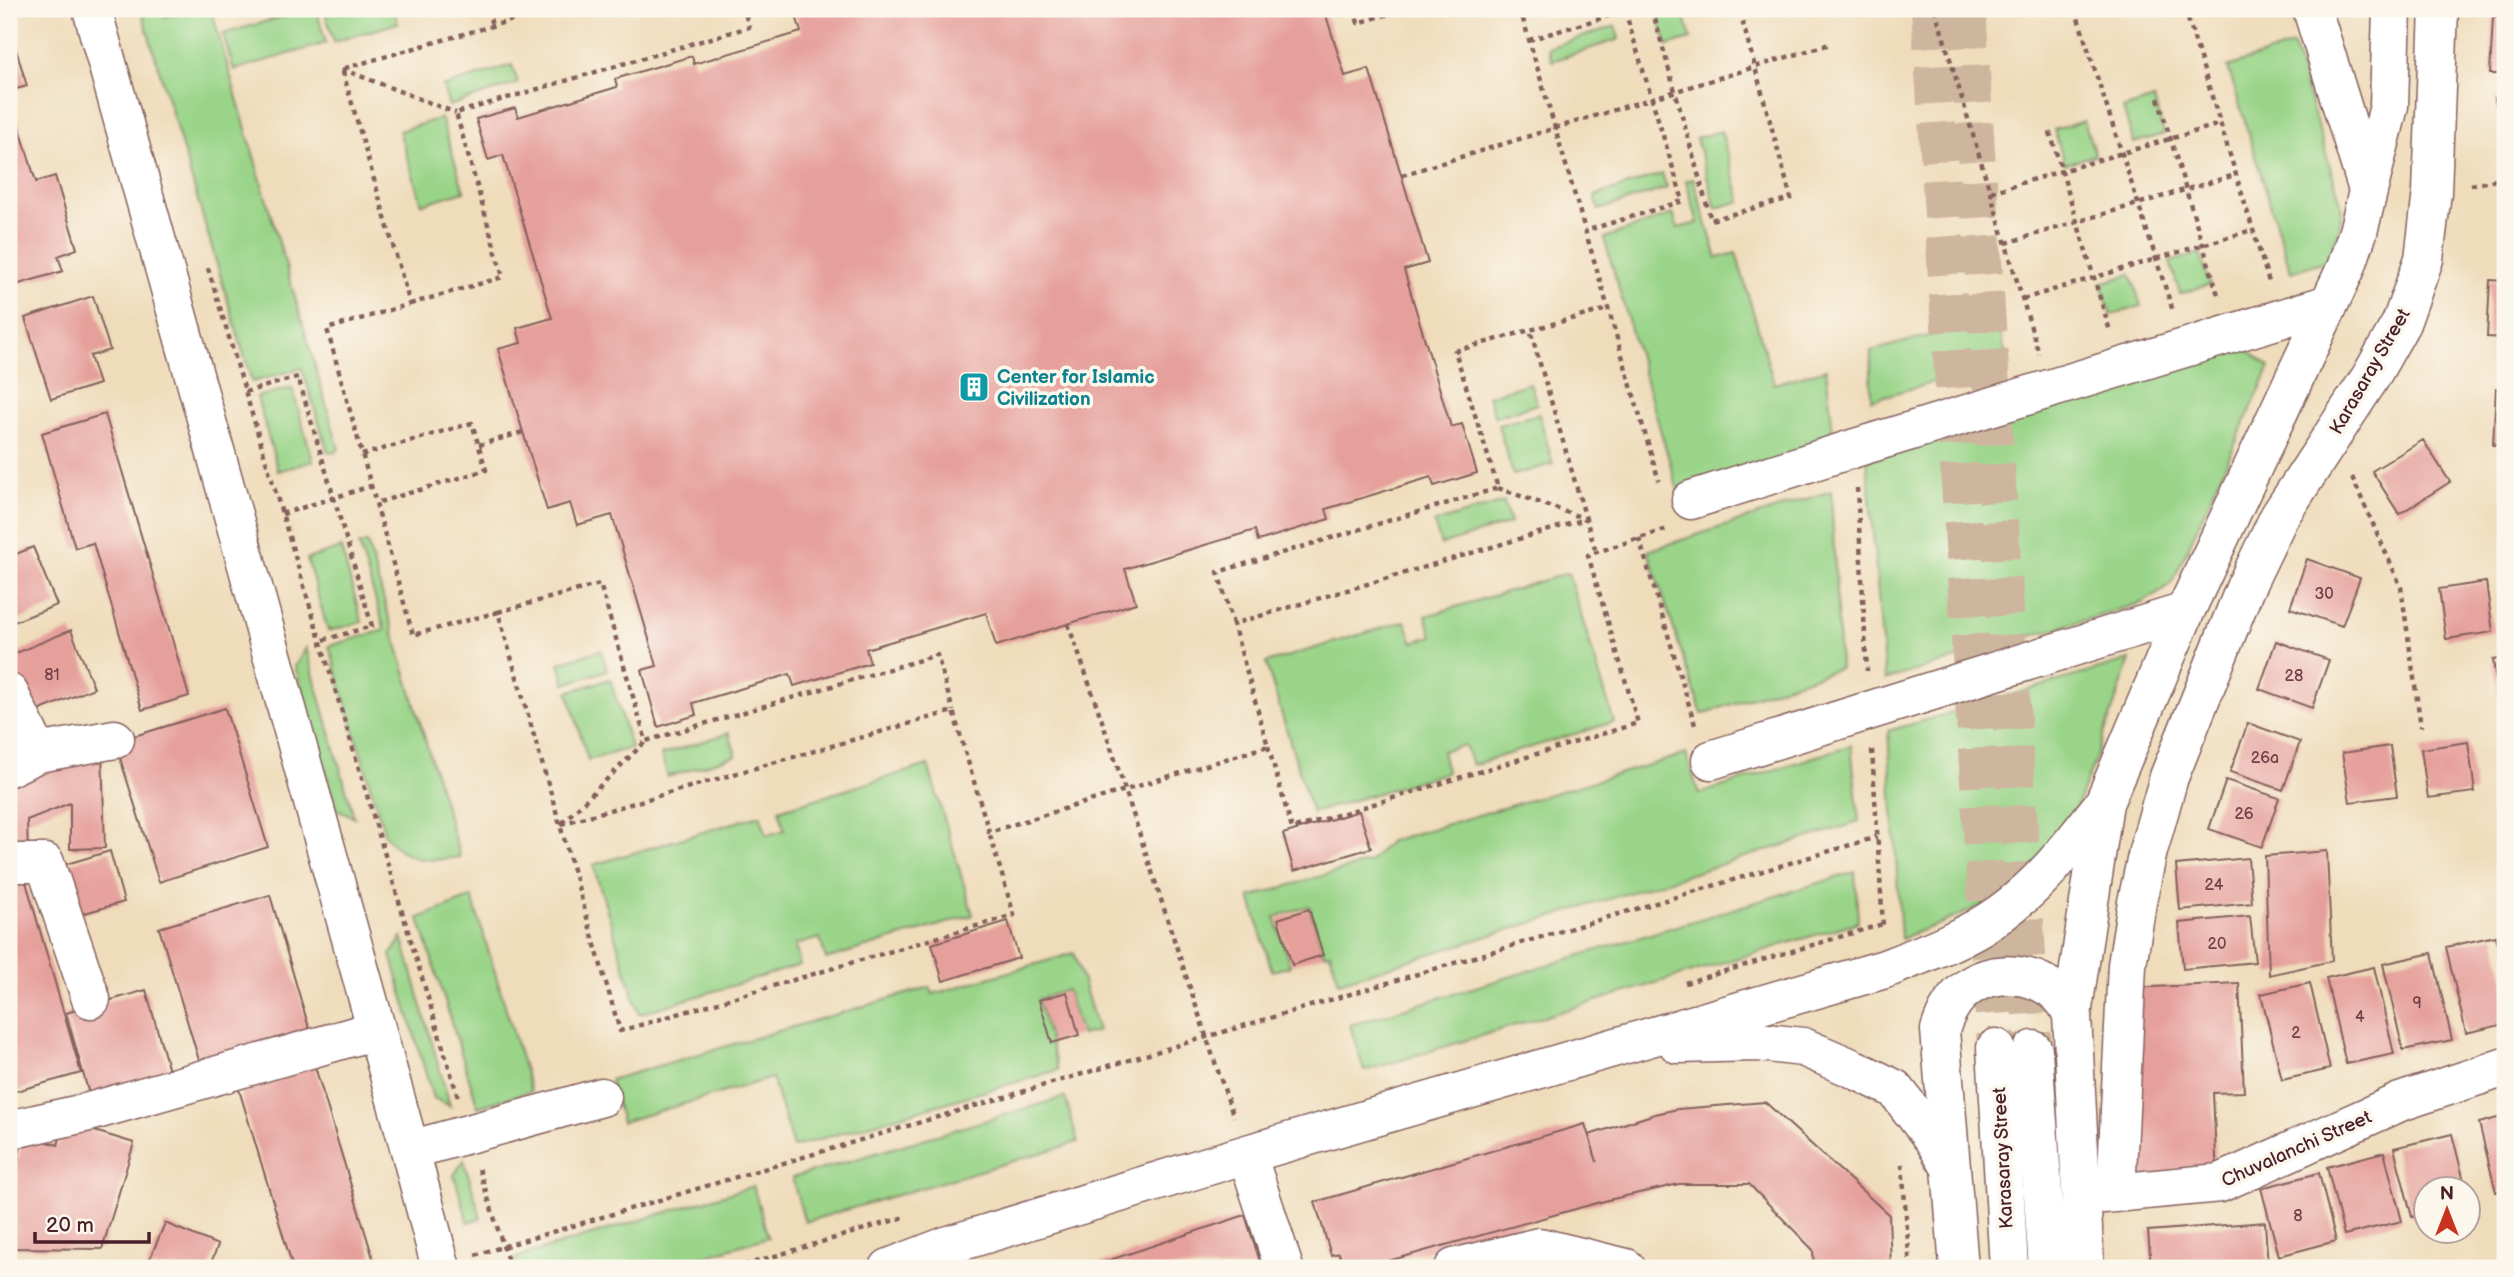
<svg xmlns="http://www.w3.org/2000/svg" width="2514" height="1277" viewBox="0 0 2514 1277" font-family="'Balsamiq Sans',sans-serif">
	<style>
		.green { fill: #99d488; stroke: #727a5a; stroke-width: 2 }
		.building { fill: #e6a09c }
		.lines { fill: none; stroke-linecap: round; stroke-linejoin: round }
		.major-tunnel { stroke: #ceb69e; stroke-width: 38; stroke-dasharray: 38 19; stroke-linecap: butt }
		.minor-casing { stroke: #84615d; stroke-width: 41 }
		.major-casing { stroke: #84615d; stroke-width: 41 }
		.path { stroke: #84615d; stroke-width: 4.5; stroke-dasharray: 5 5; stroke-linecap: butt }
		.minor { stroke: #fff; stroke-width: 38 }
		.major { stroke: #fff; stroke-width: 38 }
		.labels { text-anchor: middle; stroke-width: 7; stroke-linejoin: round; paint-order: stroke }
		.number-label { font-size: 16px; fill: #713f47 }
		.street-label { font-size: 19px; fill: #4a1f2b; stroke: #fbf7ec }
		.culture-label { font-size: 19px; font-weight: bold; fill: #0d838f; stroke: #fbf7ec; text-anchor: start }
	</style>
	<rect width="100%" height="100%" fill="#fbf7ec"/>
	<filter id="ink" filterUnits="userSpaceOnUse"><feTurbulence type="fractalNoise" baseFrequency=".0143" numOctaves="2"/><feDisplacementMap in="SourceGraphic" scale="14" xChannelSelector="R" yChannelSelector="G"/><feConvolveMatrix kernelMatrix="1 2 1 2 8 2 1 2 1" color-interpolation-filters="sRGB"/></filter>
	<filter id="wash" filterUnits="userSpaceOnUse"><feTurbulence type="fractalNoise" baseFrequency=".00686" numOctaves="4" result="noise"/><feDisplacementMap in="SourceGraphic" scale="28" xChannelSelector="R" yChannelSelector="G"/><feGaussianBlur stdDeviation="1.57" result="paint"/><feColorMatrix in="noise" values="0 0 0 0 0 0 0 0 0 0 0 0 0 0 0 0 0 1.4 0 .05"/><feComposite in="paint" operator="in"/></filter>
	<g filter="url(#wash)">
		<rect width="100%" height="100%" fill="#efdcbb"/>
		<path class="green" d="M141,9H162L165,17L188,9H211L339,449L334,453L328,452L302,368L252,382Z
			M308,9H316L326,43L234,70L223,34Z
			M324,9H341L343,13L357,9H393L398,23L334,42Z
			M1656,9H1683L1691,39L1667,46Z
			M1615,26L1619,39L1552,61L1548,48Z
			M2293,45L2341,203C2343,224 2336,243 2325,261L2291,272L2228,67Z
			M512,65L518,83L449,106L443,87Z
			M2154,99L2164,134L2134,143L2123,109Z
			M441,118L464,191L422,204L399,131Z
			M2084,121L2095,155L2065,164L2054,130Z
			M1721,131L1741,201L1716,208L1696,138Z
			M1662,174L1667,188L1599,210L1595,196Z
			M1693,179L1717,258L1736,253L1774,384L1826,369L1834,442L1680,497L1604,238L1673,214L1678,228L1698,223L1686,181Z
			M2200,253L2210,284L2180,294L2170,262Z
			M2131,274L2141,306L2111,315L2101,283Z
			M1995,318L2008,361L1871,400V351Z
			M2240,344L2270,367L2172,583L2144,602L1885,680L1867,460Z
			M1530,383L1537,404L1495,417L1488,396Z
			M292,388L313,461L278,471L257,397Z
			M1539,414L1553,464L1513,475L1498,425Z
			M1831,491L1840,668L1702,714L1648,551Z
			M1504,502L1510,523L1441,545L1434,523Z
			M367,543L460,857C426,862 407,863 385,835L329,646L385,630L359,545Z
			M341,548L362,622L328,631L307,559Z
			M1568,573L1614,722L1472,765L1465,745L1442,751L1447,772L1312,813L1266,663L1405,621L1413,642L1432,636L1426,616Z
			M306,648L354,817L337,809L295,666Z
			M601,650L607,670L565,684L559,663Z
			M2130,660L2095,760L2075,810L2051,858L1980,906L1942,923L1901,938L1888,731Z
			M610,679L631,748L588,760L568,692Z
			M729,733L736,755L668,777L661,755Z
			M1851,745L1859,822L1339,982L1330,953L1324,954L1309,906L1275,917L1290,966L1272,971L1250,897L1370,862L1390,841L1686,754L1699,794Z
			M928,765L973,915L826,959L820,938L795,945L800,965L639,1014L593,865L760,815L767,835L785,830L779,810Z
			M1855,872L1858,922L1364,1071L1350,1025Z
			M472,897L531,1091L478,1107L419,918Z
			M402,937L450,1106L433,1098L391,955Z
			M1074,953L1098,1031L1081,1035L1067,990L1038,999L1058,1070L793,1147L772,1078L622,1122L610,1080L930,987L933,994Z
			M1065,1097L1078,1142L805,1222L792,1178Z
			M464,1160L481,1218L468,1222L454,1175Z
			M753,1186L768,1237L665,1268H518L515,1258Z"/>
		<g id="blocks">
			<path class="building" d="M794,9H1324L1345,76L1369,69L1428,263L1404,270L1451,427L1462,424L1477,473L1434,486L1431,477L1326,509L1329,519L1258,541L1255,530L1125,569L1136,603L996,646L986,613L866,649L870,663L794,686L790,674L693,703L696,715L658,727L642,670L657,666L612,515L577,525L570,503L547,510L523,432L498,349L521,343L517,328L552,318L503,155L488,160L476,119L515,108L518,117L617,87L615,79L692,56L694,64L801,32Z
				M2493,17H2505V74H2490Z
				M9,26L27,86L9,91Z
				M9,92L36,182L55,176L77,249L58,256L63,271L9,287Z
				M2505,96V151H2504L2495,98Z
				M2490,280L2505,281V338L2487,337Z
				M93,296L110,350L90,356L99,384L51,399L25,318Z
				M2496,388H2505V445H2493Z
				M105,414L189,696L142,710L93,543L75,548L42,433Z
				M2423,440L2450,482L2399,514L2372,471Z
				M33,547L57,605L9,624V557Z
				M2307,559L2360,578L2342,626L2290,608Z
				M2486,582L2493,632L2446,639L2439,589Z
				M71,630L94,688L31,714L9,661V656Z
				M2276,641L2329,660L2312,708L2259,689Z
				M2505,658V726H2503L2493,660Z
				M225,708L268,847L159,882L115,742Z
				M2248,723L2300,742L2283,790L2230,772Z
				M2468,742L2475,792L2428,798L2421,749Z
				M2390,746L2397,796L2350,802L2342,753Z
				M102,751L105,848L70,849V803L27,820L28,853H9V787L23,774Z
				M2226,780L2279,798L2262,847L2209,829Z
				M1359,811L1371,848L1294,871L1283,834Z
				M110,851L124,902L74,916L60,866Z
				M2327,851L2332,961L2269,975L2265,856Z
				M2248,858L2252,903L2180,910L2176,865Z
				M24,875L81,1073L9,1093V880Z
				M270,895L312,1038L202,1070L159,928Z
				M1309,909L1323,955L1292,965L1278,919Z
				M2250,916L2255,962L2183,969L2179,923Z
				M1008,921L1019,958L943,981L932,944Z
				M2495,936L2505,980V1024L2466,1033L2446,947Z
				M2432,953L2452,1040L2403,1050L2383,964Z
				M2374,967L2394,1054L2346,1064L2326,978Z
				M2239,983L2244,1092L2213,1093L2217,1179L2136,1183L2131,988Z
				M2310,983L2330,1069L2282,1080L2261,994Z
				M146,990L169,1071L89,1094L66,1013Z
				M1067,992L1079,1035L1052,1043L1039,1000Z
				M313,1060L376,1268H293L237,1083Z
				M1765,1102L1889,1215L1891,1268H1814L1813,1250L1749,1184H1679L1608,1200L1363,1268H1342L1339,1253L1331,1255L1315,1202L1585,1124L1597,1162L1589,1135L1655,1114L1678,1109Z
				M2505,1116V1190L2496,1192L2479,1123Z
				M65,1122L134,1143L102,1249L9,1248V1155L18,1158L24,1135L58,1145Z
				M2452,1134L2466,1189H2426V1214L2412,1217L2394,1148Z
				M2384,1152L2402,1221L2344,1235L2327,1167Z
				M2319,1173L2336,1241L2279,1256L2261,1188Z
				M1245,1215L1262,1268H1086Z
				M2265,1222L2268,1268H2151L2148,1231Z
				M165,1223L218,1245L209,1268H146Z"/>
		</g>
	</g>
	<g filter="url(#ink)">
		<use href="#blocks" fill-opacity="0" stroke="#84615d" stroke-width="2"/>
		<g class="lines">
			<path class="major-tunnel" d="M1930,9L1996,1048
				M1967,9L2033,1050"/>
			<g class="minor-casing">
				<path id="minor" d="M92,9L410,1150L441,1268
					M2312,9L2368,190
					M1691,500L1855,448L2329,304
					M9,693L38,753
					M1711,760L2185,612
					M9,767L38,753L115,739
					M9,863H45L91,999
					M2072,1015L2104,803L2185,612L2346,268L2358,232L2389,106L2392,9
					M1678,1044L1758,1042L1803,1047L1854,1069L1895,1089L1934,1140L1951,1168
					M9,1130L89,1112L376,1030
					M410,1150L602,1097
					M1247,1154L1284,1268
					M2116,1193L2127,965L2137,902L2148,851L2169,777L2245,588L2279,517L2370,378L2401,323L2424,259L2432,192L2439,9
					M2092,1195L2220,1183L2400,1102L2505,1067
					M889,1268L946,1246L1247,1154L1885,969C1926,953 1966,938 2001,913C2043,883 2073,842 2104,803
					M1454,1268L1539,1247L1626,1268"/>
			</g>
			<g class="major-casing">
				<path id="major" d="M1996,1048L2009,1268
					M2033,1050L2048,1268
					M1959,1268L1940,1030C1945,1014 1953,999 1966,989C1999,963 2057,975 2072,1015L2085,1268"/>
			</g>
			<path class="path" d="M488,9L492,26
				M551,9L342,69L410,304L327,329L413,635L498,612L620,1031L1014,915L989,832
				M1354,9L1358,23L1406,9
				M1520,9L1659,481
				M1652,9L1711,220L1791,198L1739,9
				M1935,9L2039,354
				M2075,9L2173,311
				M2185,9L2269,282
				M1529,40L1625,11L1683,201L1585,231
				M342,69L456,113
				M2158,98L2219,298
				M2050,132L2110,331
				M1402,175L1830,44
				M2471,185L2505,178
				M1991,192L2220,124
				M2006,243L2235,175
				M208,268L458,1097
				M2023,299L2252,230
				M410,304L503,277L456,113L749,27L744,9
				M245,392L298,377L372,626L320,641
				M479,445L523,432
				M362,455L472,423L486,470L376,503
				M2352,477L2401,587L2421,727
				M1498,488L1586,519L1596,552
				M1857,488L1867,671
				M282,514L371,486
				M1639,538L1695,725
				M498,612L600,584L646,741L937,655L953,711
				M1068,624C1127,787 1176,953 1234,1117
				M1233,624L1218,572L1498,488L1455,351L1530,330
				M1268,746L1292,829L1638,723L1588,555L1667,529
				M1872,750L1883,926
				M562,823L646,741
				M561,824L953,711L989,832L1268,746L1233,624L1586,519L1530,330L1608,309
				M1685,983L1883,924
				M1902,1164L1910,1268
				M479,1169L510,1268
				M475,1255L1877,837
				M735,1268L905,1217"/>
			<use href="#minor" class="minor"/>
			<use href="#major" class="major"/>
		</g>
	</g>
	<defs>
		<g id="building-square" transform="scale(1.575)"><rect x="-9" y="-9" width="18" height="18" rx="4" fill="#0f9aa8" stroke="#fbf7ec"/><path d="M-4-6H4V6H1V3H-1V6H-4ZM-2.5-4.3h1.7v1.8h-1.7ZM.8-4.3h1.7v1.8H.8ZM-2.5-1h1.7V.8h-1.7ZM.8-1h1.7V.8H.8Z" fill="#fff"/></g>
	</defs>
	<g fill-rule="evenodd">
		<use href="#building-square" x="974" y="387"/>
	</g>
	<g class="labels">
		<g class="number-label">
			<text x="2324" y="599">30</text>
			<text x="52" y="680">81</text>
			<text x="2294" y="681">28</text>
			<text x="2265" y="763">26a</text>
			<text x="2244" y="819">26</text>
			<text x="2214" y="890">24</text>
			<text x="2217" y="949">20</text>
			<text x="2417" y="1008">9</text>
			<text x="2360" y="1022">4</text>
			<text x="2296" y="1038">2</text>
			<text x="2298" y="1221">8</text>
		</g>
		<g class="street-label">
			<text transform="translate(2369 371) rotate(-60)" y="7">Karasaray Street</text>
			<text transform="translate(2296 1148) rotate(-24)" y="7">Chuvalanchi Street</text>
			<text transform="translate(2002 1158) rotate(-93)" y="7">Karasaray Street</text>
		</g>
		<g class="culture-label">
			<text x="997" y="383">Center for Islamic<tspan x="997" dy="22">Civilization</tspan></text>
		</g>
	</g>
	<rect width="2514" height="1277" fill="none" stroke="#fbf7ec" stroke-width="35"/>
	<g transform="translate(2447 1210)"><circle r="33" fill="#fbf7ec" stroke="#b4a19f" stroke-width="2"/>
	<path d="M0-5L12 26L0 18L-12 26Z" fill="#c8321e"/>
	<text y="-10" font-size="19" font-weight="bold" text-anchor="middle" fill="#4a1f2b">N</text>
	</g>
	<path d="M35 1232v10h114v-10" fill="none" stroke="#4a1f2b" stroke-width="3.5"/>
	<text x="46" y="1232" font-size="21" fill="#4a1f2b" stroke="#fbf7ec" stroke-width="5" paint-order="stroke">20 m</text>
</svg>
